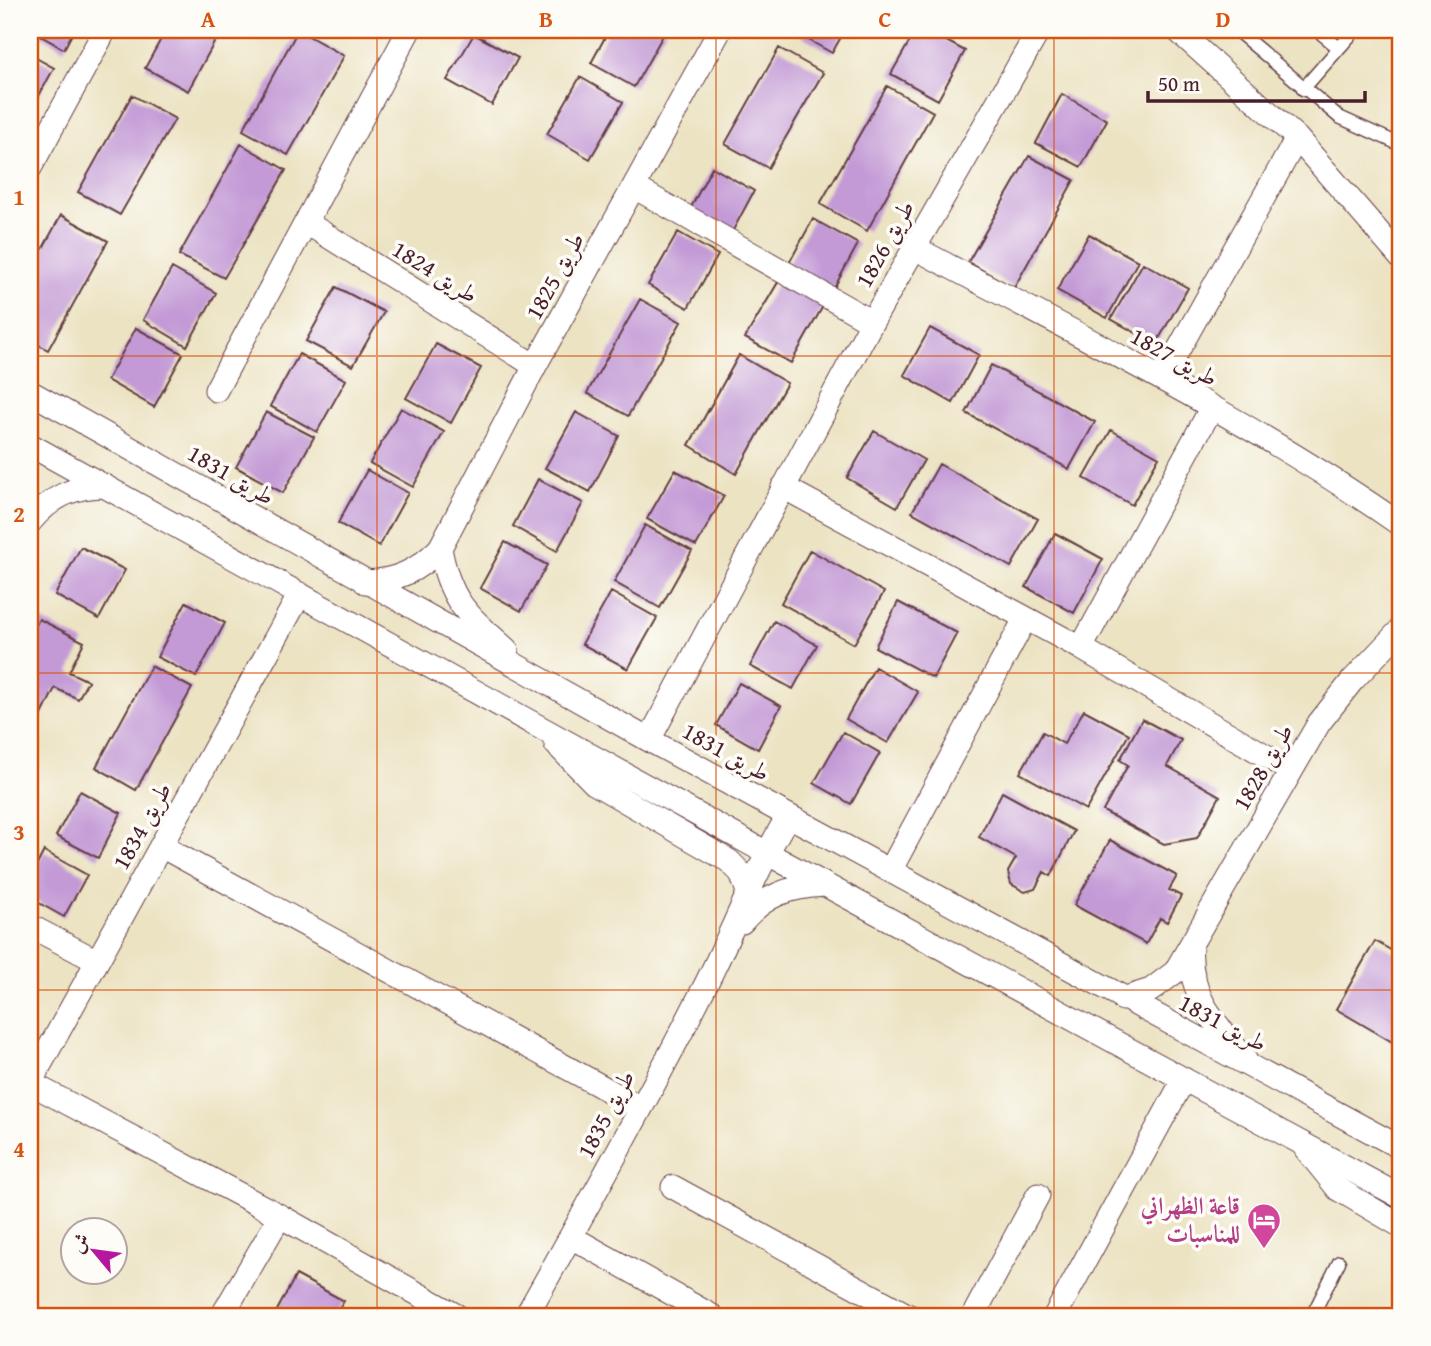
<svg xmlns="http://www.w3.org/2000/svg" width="1431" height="1346" viewBox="0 0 1431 1346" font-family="'Gentium Book Plus',Amiri,serif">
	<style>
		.building { fill: #c39ad6 }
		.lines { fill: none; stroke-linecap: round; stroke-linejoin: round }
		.lane-casing { stroke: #623c42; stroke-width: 15 }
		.street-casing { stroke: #623c42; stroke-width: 25 }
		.lane { stroke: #fff; stroke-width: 12 }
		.street { stroke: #fff; stroke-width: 23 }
		.grid { fill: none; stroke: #d8530f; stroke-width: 2; stroke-opacity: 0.55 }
		.labels { text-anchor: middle; stroke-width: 7; stroke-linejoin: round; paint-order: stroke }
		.street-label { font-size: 24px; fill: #4a1f2b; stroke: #fdfcf7 }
		.hotel-label { font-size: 24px; font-weight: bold; fill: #b23c85; stroke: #fdfcf7; text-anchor: end }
		.neatline { fill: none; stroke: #d8530f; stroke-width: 2.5 }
		.grid-label { font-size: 23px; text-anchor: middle; font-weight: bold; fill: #d8530f }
	</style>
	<rect width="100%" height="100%" fill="#fdfcf7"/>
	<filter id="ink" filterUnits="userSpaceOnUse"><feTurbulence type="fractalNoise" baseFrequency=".0143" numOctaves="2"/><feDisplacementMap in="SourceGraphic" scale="14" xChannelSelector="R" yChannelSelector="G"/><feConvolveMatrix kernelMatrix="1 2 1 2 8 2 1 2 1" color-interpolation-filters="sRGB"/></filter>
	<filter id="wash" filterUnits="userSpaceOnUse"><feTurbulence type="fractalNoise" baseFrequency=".00686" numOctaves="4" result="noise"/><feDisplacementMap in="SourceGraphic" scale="28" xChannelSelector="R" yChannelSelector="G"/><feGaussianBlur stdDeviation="1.57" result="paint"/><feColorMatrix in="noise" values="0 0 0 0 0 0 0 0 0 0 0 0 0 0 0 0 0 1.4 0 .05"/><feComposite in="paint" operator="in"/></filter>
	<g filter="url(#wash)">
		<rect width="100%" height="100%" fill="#ece3c3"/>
		<g id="blocks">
			<path class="building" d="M44,30H74L64,49L41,36Z
				M166,30H221L188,91L145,68Z
				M298,30L344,56L288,155L243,130Z
				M609,30H666L634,87L591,63Z
				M791,30H845L832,53Z
				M916,30H926L965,51L938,100L891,74Z
				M474,34L518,58L492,105L447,80Z
				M779,48L823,73L768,168L725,144Z
				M36,58L54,68L30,112V69Z
				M580,77L623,102L590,159L547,134Z
				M887,86L933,112L867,231L820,204Z
				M1062,94L1107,120L1081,167L1036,143Z
				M132,95L175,119L120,215L78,192Z
				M241,144L286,170L224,278L179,255Z
				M1029,156L1074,180L1014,288L968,262Z
				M712,167L754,191L730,236L688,213Z
				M61,215L108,241L48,350L30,340V272Z
				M813,219L858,244L833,290L788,265Z
				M678,232L718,255L688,308L648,285Z
				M1089,234L1138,261L1107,318L1057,290Z
				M1143,263L1188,288L1156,344L1111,319Z
				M172,268L216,293L187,346L143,320Z
				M780,279L823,306L791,363L745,338Z
				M336,287L384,312L353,366L306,341Z
				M640,299L681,322L628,416L587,393Z
				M136,328L183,354L154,407L107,380Z
				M930,328L979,355L953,403L904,375Z
				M436,344L481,368L451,423L406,398Z
				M299,354L346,380L317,432L270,406Z
				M739,355L787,383L736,474L689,445Z
				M991,365L1095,422L1069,469L966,413Z
				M401,408L444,432L413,487L370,463Z
				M266,412L314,437L283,493L236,467Z
				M576,412L619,436L590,492L545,468Z
				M1111,430L1159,457L1132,505L1084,478Z
				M874,431L924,460L897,507L847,478Z
				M939,464L1038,519L1011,567L912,512Z
				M367,470L408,493L379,546L338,523Z
				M675,470L724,496L696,546L647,519Z
				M538,479L583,503L557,551L513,526Z
				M645,525L692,551L660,608L614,582Z
				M1055,533L1103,559L1074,613L1026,587Z
				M505,542L547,565L521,611L480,588Z
				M81,547L125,570L99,619L55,595Z
				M810,550L884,592L854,644L781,603Z
				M611,592L657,618L628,669L582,644Z
				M186,602L225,623L196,677L157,657Z
				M898,602L957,633L933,678L875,647Z
				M39,619L84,642L69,672L88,681L78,699L55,688L30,739V636Z
				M774,621L817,645L793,689L750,666Z
				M151,666L192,688L136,790L96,767Z
				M875,667L918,692L888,743L846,719Z
				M739,683L781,706L758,749L716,725Z
				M1084,710L1129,734L1086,810L1020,773L1043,732L1064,744Z
				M1142,719L1181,740L1167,766L1220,796L1197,838L1164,844L1103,811L1128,765L1120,760Z
				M843,732L880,753L851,804L814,783Z
				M80,791L121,813L98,858L56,836Z
				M1002,792L1074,831L1051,876L1044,872L1035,889L1025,892L1011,884L1008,872L1016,858L979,837Z
				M1110,840L1177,876L1169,890L1181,896L1167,922L1160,918L1146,944L1074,905Z
				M44,851L87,875L64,917L30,898V878Z
				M1375,941L1401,956V1047L1336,1009Z
				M296,1275L344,1301L335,1316H274Z"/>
		</g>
	</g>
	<g filter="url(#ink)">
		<use href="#blocks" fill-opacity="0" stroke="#623c42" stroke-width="2"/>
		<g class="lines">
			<g class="lane-casing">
				<path id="lane" d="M1236,30L1339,117L1401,145
					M1317,30L1339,48
					M1303,89L1355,30
					M1312,1316L1339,1262"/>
			</g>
			<g class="street-casing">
				<path id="street" d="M1177,30L1297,138L1401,258
					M30,168L105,30
					M634,187L872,322
					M307,223L535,366
					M913,247C1078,335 1248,418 1401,525
					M1162,379L1297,138
					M216,390L409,30
					M30,392L649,740L1401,1148
					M30,445L785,863L1401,1197
					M783,487L1081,648L1290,770
					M30,522C51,497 73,486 105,486
					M440,548C450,603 468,615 507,650
					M365,582C396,581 418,571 440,548L535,366L720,30
					M1081,648L1212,407
					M649,740L872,322L1039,30
					M556,744L594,783L729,861L741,873L748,892
					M161,846L639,1107
					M890,871L1025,619
					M742,922C766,894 789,887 825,885
					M30,926L97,961
					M1191,946C1187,995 1216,1024 1245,1059
					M1123,999L1151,990L1175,972L1319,723L1352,681L1401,629
					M30,1083L300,594
					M30,1083L280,1216L457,1316
					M1305,1148L1338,1189L1401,1226
					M673,1187L909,1316
					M571,1237L712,1316
					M222,1316L280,1216
					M526,1316C587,1208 648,1099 704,988C733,931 755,871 788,816
					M973,1316L1038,1195
					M1055,1316L1184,1079"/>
			</g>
			<use href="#lane" class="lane"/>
			<use href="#street" class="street"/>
		</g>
	</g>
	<path class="grid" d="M377,30V1316M716,30V1316M1054,30V1316M30,356H1401M30,673H1401M30,990H1401"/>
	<defs>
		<g id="hotel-pin" transform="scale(1.75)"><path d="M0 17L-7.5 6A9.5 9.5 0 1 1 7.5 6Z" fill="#d1479c" stroke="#fdfcf7"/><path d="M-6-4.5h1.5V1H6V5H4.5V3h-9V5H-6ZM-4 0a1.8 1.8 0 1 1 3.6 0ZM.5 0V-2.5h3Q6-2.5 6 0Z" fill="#fff"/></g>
	</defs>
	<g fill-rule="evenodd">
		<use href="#hotel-pin" x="1264" y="1220"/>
	</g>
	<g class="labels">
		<g class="street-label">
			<text transform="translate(885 244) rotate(-61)" y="8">طريق 1826</text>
			<text transform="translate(435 272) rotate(32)" y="8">طريق 1824</text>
			<text transform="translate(555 276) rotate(-61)" y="8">طريق 1825</text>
			<text transform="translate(1174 357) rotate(29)" y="8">طريق 1827</text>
			<text transform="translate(231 475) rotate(30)" y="8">طريق 1831</text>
			<text transform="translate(726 752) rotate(29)" y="8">طريق 1831</text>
			<text transform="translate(1263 767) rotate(-60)" y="8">طريق 1828</text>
			<text transform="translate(142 826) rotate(-61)" y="8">طريق 1834</text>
			<text transform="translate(1223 1023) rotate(28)" y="8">طريق 1831</text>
			<text transform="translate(606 1114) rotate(-62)" y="8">طريق 1835</text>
		</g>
		<g class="hotel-label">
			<text x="1240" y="1214">قاعة الظهراني<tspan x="1240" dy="28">للمناسبات</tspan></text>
		</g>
	</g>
	<rect width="1431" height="1346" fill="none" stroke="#fdfcf7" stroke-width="77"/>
	<g transform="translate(94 1251) rotate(299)"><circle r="33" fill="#fdfcf7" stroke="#b5a4a5" stroke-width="2"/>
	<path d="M0-5L12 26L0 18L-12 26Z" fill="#b5179e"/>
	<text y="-10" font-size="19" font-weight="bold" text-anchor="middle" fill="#4a1f2b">ش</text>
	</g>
	<path d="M1148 91v10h217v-10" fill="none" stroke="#4a1f2b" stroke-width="3.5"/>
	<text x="1158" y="91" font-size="21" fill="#4a1f2b" stroke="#fdfcf7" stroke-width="5" paint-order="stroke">50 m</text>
	<rect x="38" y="38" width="1354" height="1270" class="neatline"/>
	<g class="grid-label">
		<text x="208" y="27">A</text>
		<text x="546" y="27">B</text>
		<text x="885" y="27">C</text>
		<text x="1223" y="27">D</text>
		<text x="19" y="205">1</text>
		<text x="19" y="522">2</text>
		<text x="19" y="840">3</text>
		<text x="19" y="1157">4</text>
	</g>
</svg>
